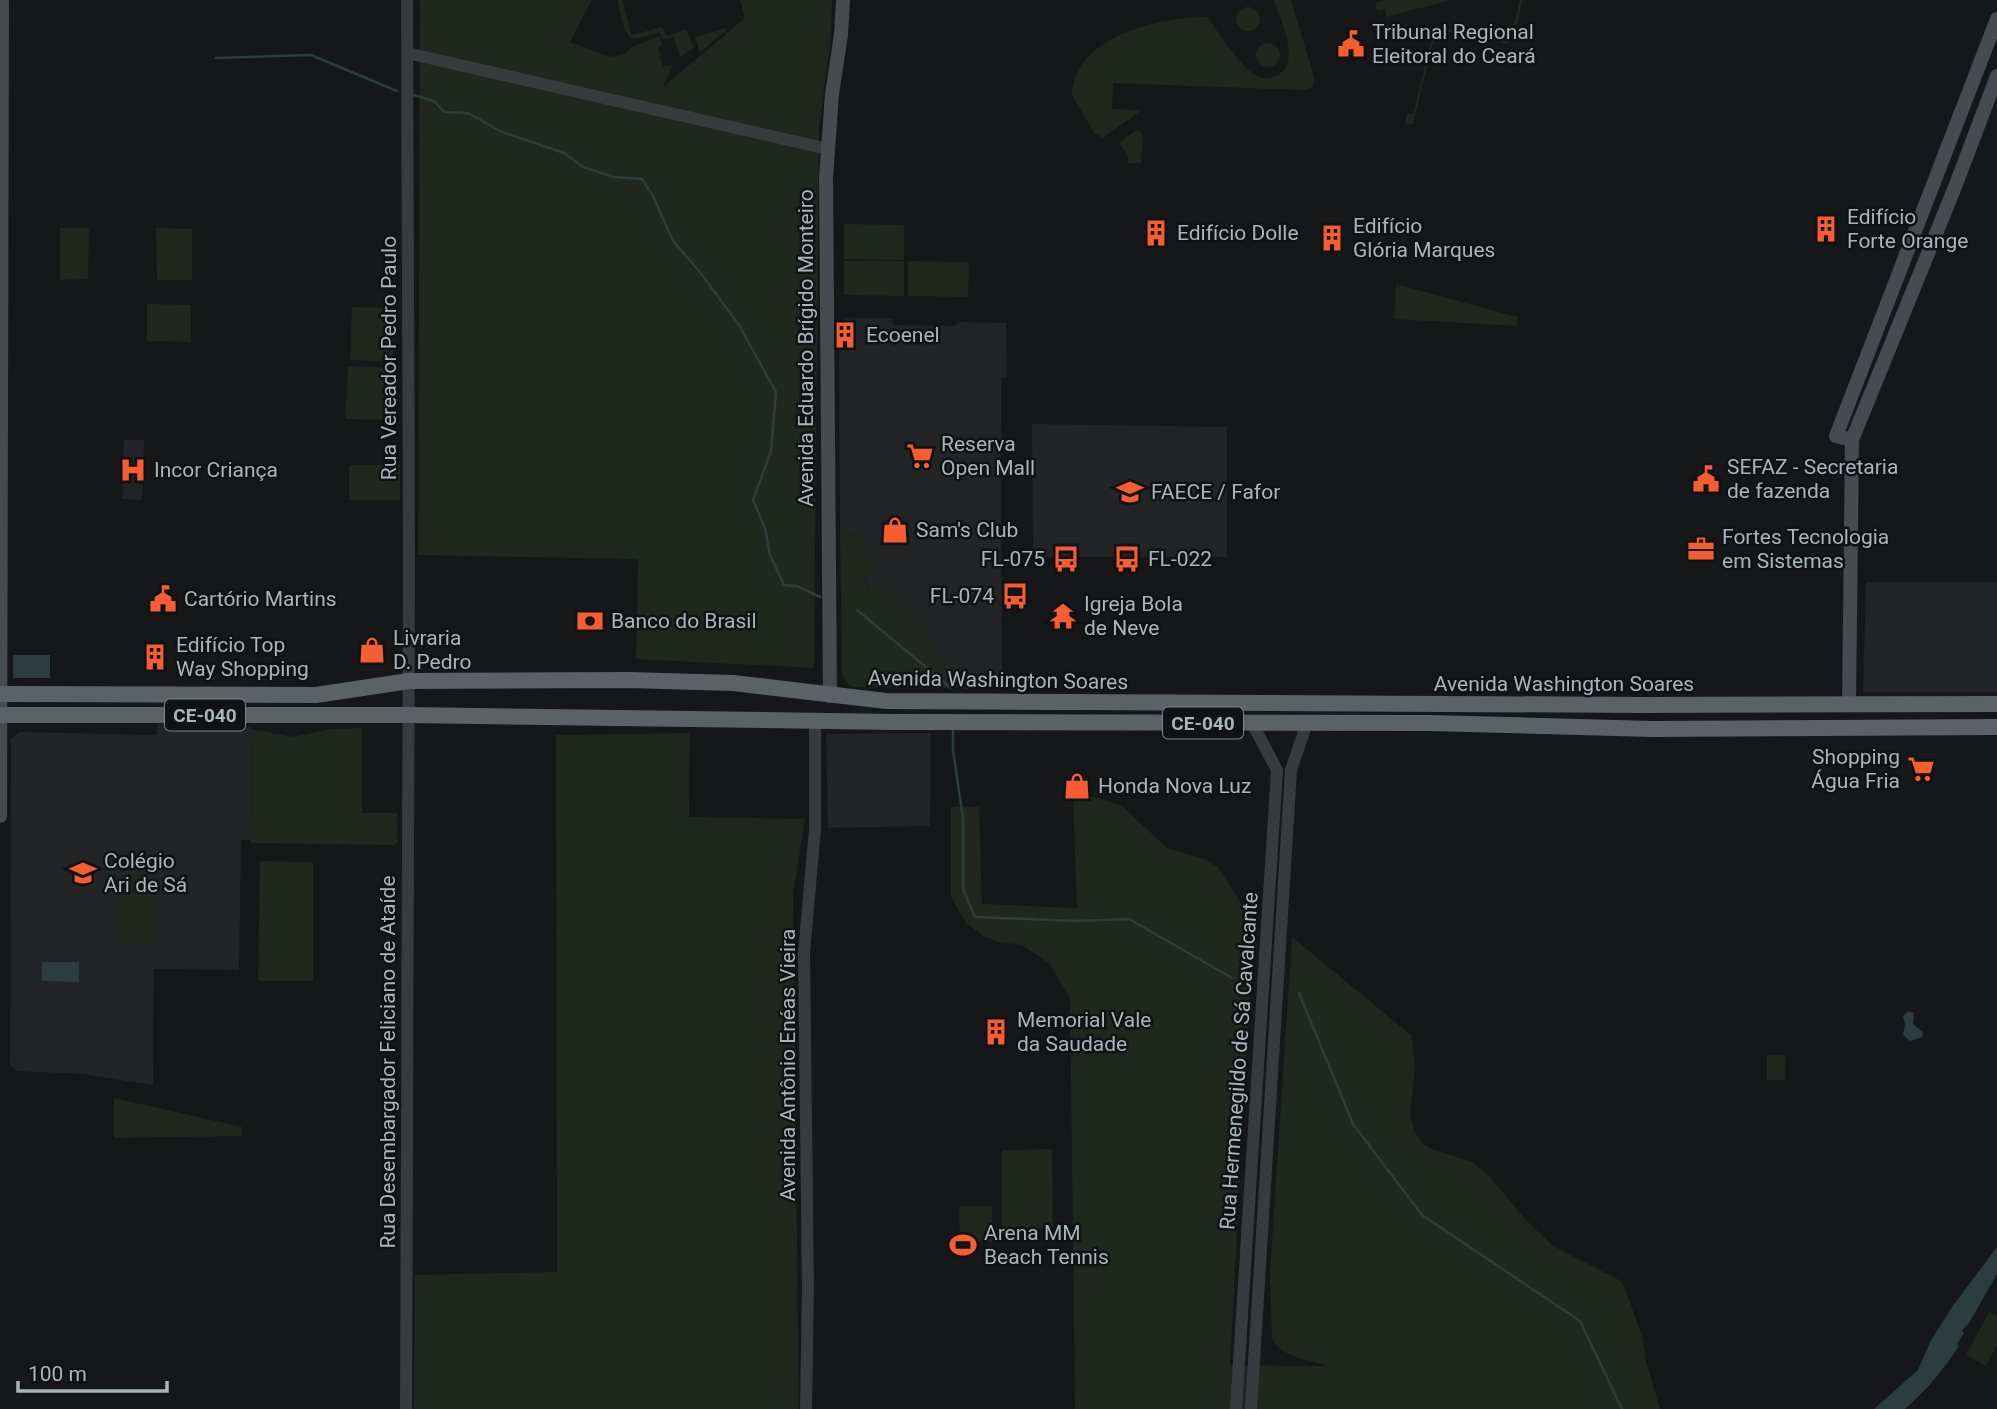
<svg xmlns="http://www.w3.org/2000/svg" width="1997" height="1409" viewBox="0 0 1997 1409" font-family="Roboto,sans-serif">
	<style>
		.built { fill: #222426 }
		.green { fill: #20271e }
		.water { fill: #2c3d3d }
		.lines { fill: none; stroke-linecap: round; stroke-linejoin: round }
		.stream { stroke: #2c3d3d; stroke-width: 2.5 }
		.tertiary { stroke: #373b3e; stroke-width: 12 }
		.secondary { stroke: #454b4e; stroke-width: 14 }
		.trunk { stroke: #5b6266; stroke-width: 16 }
		.labels { text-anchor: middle; stroke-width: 5; stroke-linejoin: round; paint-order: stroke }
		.shield { fill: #111214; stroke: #7b8488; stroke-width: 2 }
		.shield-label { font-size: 19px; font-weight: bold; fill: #a8b5b9 }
		.poi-label { font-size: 21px; fill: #a8b5b9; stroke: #111214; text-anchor: start }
		.street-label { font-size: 21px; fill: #a8b5b9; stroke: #111214 }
	</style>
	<rect width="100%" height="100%" fill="#161719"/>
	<path class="built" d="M845,318H892L893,325L954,326L960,322L1006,323L1007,377L1001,378L1002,678V686L998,689H962L950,669L934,662L929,657L938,647L882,580L883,587L877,590L869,587L863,578L862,546L868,542L862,535L840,536L839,328L840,323Z
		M1032,424L1227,427V557H1033Z
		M124,440H144L142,500L122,499Z
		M1866,582H1997V692H1863Z
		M158,724L210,725L250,727L252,729L251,840H241L239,970L154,969L153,1085L82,1074L18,1071L10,1065L11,739L19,732L157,735Z
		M931,733L930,826L828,828L826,734Z"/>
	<path class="green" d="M420,0H592L570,42L611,57L625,53L632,47L659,36L662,45L658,48L663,67L673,64L663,87L745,18L740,0H832L831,36L819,129L814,668L636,659L638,559L418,555Z
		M617,0H622L632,35L662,27L666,36L686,29L694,48L680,57L674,37L663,39L659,32L639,38H630L623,25Z
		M1274,0H1291L1315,80L1312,88L1302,90L1113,83L1112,109L1142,110L1101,139L1098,134L1095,135L1072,95C1074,36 1160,17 1207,17C1220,34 1236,60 1252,73C1258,78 1265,79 1272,77C1305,69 1280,20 1274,0Z
		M1387,0H1451L1386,17L1385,9L1377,11L1375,3Z
		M1520,0H1523L1514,37L1508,44C1487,41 1450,23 1434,38L1413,124H1406L1407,114H1413L1433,34C1452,20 1485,38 1507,41L1511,36Z
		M1236 19a12 12 0 1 1 24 0a12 12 0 1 1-24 0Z
		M726,28V30L700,53L695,37Z
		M1256 55a12 12 0 1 1 24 0a12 12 0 1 1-24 0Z
		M1135,131H1140L1143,135L1141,163H1128V155L1119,143Z
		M844,224L904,225V260L844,259Z
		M60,228H89L88,279L60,280Z
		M156,228L192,229V280H157Z
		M844,261H904V296L844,295Z
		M908,261L969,262L968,297L908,296Z
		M1396,284L1517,317V326L1394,319Z
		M147,304L191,305V342L147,341Z
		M352,307L396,308L393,362L350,360Z
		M348,366L394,368L393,420L345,419Z
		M349,465H400V500H349Z
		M862,535L868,541L863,547L876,570L863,578L868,587L874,584L878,590L883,587L880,581L882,579L939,648L929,658L941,665L944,662L950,669L955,663L962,668L961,688L855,687C847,686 844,680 842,673L840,536Z
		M362,728V813H397L398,842L394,845L251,843L252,729L293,737L330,729Z
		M690,733L689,817L805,819L793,895L799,1409H414L415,1275L557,1272L556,735Z
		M1095,797L1122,806L1167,848L1204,859L1218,867L1244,908L1254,912L1230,1365L1327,1366C1309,1359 1281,1358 1272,1339L1270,1271L1292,937L1412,1036L1415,1067L1410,1114L1414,1131L1423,1144L1429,1148L1472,1162L1489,1176L1525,1219L1553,1246L1621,1281L1628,1296L1642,1337L1647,1364L1660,1409H1075L1070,998L1049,963L1022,945L999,942L985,937L966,923L951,897V807H979L982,904L1077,908L1073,798Z
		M260,861L313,862V981H260L258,979Z
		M118,876L153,877L152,944H117Z
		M1767,1055H1786L1785,1080H1767Z
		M114,1098L242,1127V1136L114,1138Z
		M1052,1149L1053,1228L1002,1229V1150Z
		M959,1206H992V1242H960Z
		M1989,1312L1997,1316V1345L1986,1366L1966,1355Z"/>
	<path class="water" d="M13,655H50V678H13Z
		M42,962H79V982L42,981Z
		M1908,1011L1914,1013L1913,1024L1923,1032L1922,1037L1910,1041L1903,1035L1905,1024L1903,1016Z
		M1997,1247V1274L1969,1323L1962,1330L1964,1333L1957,1344L1959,1346C1943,1370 1927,1390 1905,1409H1874L1918,1370L1930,1342L1952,1307Z"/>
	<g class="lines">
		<path class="stream" d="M216,58L311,55L397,91
			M414,95L434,101L444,112L468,113L502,132L564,153L583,167L614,177L642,179L653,196L673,241L699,271L739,325L776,392L771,451L753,500L765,528L770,555L784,585L797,586L820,597
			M857,610L951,688
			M953,730V750L963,818V889L975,917L1076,921L1129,919L1232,978
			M1299,993L1353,1124L1422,1215L1580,1321L1622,1409"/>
		<path class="tertiary" d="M407,53L828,149
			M406,1409L409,569L407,0
			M806,1409L808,1288L804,952L815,829V722
			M1236,1409L1277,770L1252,723
			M1251,1409L1291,770L1307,723"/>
		<path class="secondary" d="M1852,440L1836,436L1997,19
			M830,696L826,178L832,94L841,35L843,0
			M1849,705L1852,440L1955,187L1997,76
			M0,816L2,0"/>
		<path class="trunk" d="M0,694L316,695L409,681L628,680L733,683L886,701L1644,705L1997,704
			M0,715H409L896,722L1430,723L1652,729L1997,727"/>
	</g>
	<defs>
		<g id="civic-bare" transform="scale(2.1)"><path d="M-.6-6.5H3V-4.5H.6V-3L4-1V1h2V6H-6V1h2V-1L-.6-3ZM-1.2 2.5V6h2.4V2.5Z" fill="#f65d31" stroke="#111214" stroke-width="2.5" paint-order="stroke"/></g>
		<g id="building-bare" transform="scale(2.1)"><path d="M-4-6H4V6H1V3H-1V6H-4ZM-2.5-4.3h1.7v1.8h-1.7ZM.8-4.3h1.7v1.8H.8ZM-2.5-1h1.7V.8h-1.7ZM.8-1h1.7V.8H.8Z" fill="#f65d31" stroke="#111214" stroke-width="2.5" paint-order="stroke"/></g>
		<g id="supermarket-bare" transform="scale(2.1)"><path d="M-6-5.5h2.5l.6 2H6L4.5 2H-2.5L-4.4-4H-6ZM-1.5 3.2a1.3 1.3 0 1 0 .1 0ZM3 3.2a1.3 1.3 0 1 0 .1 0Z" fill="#f65d31" stroke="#111214" stroke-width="2.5" paint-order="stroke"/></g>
		<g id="hospital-bare" transform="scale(2.1)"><path d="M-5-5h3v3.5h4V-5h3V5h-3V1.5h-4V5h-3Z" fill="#f65d31" stroke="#111214" stroke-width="2.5" paint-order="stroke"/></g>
		<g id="university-bare" transform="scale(2.1)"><path d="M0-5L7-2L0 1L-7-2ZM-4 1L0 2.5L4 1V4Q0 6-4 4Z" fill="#f65d31" stroke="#111214" stroke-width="2.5" paint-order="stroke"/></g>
		<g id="shop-bare" transform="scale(2.1)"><path d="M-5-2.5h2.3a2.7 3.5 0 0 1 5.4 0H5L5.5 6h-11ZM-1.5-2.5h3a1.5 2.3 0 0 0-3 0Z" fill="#f65d31" stroke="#111214" stroke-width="2.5" paint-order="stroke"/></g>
		<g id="office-bare" transform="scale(2.1)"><path d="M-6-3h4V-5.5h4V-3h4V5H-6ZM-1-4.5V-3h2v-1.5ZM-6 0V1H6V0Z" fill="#f65d31" stroke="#111214" stroke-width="2.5" paint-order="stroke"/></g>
		<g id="bus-bare" transform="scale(2.1)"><path d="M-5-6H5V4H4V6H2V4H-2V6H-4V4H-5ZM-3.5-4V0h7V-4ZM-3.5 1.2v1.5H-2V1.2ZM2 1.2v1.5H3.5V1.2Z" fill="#f65d31" stroke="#111214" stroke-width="2.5" paint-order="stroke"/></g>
		<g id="temple-bare" transform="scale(2.1)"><path d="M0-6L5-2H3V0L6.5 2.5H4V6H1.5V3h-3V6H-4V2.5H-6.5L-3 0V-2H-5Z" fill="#f65d31" stroke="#111214" stroke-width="2.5" paint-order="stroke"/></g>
		<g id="bank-bare" transform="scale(2.1)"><path d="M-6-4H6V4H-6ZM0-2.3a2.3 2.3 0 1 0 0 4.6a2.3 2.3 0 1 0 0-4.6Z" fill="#f65d31" stroke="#111214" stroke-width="2.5" paint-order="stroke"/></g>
		<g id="school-bare" transform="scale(2.1)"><path d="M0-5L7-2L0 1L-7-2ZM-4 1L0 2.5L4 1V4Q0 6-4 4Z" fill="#f65d31" stroke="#111214" stroke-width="2.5" paint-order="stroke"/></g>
		<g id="stadium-bare" transform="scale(2.1)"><path d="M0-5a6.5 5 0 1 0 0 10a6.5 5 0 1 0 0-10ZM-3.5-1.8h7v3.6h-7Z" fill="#f65d31" stroke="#111214" stroke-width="2.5" paint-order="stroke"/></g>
	</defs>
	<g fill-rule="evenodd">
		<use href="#civic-bare" x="1351" y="44"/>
		<use href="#building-bare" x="1826" y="229"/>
		<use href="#building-bare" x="1156" y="233"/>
		<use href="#building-bare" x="1332" y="238"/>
		<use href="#building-bare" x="845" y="335"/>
		<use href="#supermarket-bare" x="920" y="456"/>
		<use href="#hospital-bare" x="133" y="470"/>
		<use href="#civic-bare" x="1706" y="479"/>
		<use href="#university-bare" x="1130" y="492"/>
		<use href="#shop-bare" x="895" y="530"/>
		<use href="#office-bare" x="1701" y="549"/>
		<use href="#bus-bare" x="1066" y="559"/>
		<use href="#bus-bare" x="1127" y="559"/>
		<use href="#bus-bare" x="1015" y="596"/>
		<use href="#civic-bare" x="163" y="599"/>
		<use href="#temple-bare" x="1063" y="616"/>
		<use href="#bank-bare" x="590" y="621"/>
		<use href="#shop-bare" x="372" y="650"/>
		<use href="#building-bare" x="155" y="657"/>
		<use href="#supermarket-bare" x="1921" y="769"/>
		<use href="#shop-bare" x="1077" y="786"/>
		<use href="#school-bare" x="83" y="873"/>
		<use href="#building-bare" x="996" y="1032"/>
		<use href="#stadium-bare" x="963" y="1245"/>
	</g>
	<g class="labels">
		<g class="shield">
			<rect x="165" y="699.5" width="80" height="31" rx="5"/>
			<rect x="1163" y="707.5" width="80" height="31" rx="5"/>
		</g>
		<g class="shield-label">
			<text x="205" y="722">CE-040</text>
			<text x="1203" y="730">CE-040</text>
		</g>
		<g class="poi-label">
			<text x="1372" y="39">Tribunal Regional<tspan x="1372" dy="24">Eleitoral do Ceará</tspan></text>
			<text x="1847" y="224">Edifício<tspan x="1847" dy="24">Forte Orange</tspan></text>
			<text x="1353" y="233">Edifício<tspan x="1353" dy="24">Glória Marques</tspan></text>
			<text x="1177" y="240">Edifício Dolle</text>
			<text x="866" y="342">Ecoenel</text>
			<text x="941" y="451">Reserva<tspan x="941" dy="24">Open Mall</tspan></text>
			<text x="1727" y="474">SEFAZ - Secretaria<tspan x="1727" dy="24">de fazenda</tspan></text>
			<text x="154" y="477">Incor Criança</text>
			<text x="1151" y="499">FAECE / Fafor</text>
			<text x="916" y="537">Sam's Club</text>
			<text x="1722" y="544">Fortes Tecnologia<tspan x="1722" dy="24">em Sistemas</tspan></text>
			<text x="1045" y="566" text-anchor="end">FL-075</text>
			<text x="1148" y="566">FL-022</text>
			<text x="994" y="603" text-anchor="end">FL-074</text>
			<text x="184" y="606">Cartório Martins</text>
			<text x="1084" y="611">Igreja Bola<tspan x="1084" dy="24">de Neve</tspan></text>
			<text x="611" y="628">Banco do Brasil</text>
			<text x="393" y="645">Livraria<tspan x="393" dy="24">D. Pedro</tspan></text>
			<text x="176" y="652">Edifício Top<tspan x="176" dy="24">Way Shopping</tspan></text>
			<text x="1900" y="764" text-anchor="end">Shopping<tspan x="1900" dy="24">Água Fria</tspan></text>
			<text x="1098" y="793">Honda Nova Luz</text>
			<text x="104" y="868">Colégio<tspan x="104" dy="24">Ari de Sá</tspan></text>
			<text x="1017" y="1027">Memorial Vale<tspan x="1017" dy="24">da Saudade</tspan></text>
			<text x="984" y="1240">Arena MM<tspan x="984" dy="24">Beach Tennis</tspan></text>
		</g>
		<g class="street-label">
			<text transform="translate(806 348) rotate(-90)" y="7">Avenida Eduardo Brígido Monteiro</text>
			<text transform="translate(389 358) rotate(-90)" y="7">Rua Vereador Pedro Paulo</text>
			<text transform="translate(998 680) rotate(1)" y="7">Avenida Washington Soares</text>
			<text x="1564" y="691">Avenida Washington Soares</text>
			<text transform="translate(1239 1061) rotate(-86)" y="7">Rua Hermenegildo de Sá Cavalcante</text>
			<text transform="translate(388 1062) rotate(-90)" y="7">Rua Desembargador Feliciano de Ataíde</text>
			<text transform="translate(788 1065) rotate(-90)" y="7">Avenida Antônio Enéas Vieira</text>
		</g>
	</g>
	<path d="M18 1381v10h149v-10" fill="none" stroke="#a8b5b9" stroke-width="3.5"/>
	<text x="28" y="1381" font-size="21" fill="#a8b5b9" stroke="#111214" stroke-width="5" paint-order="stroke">100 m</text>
</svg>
